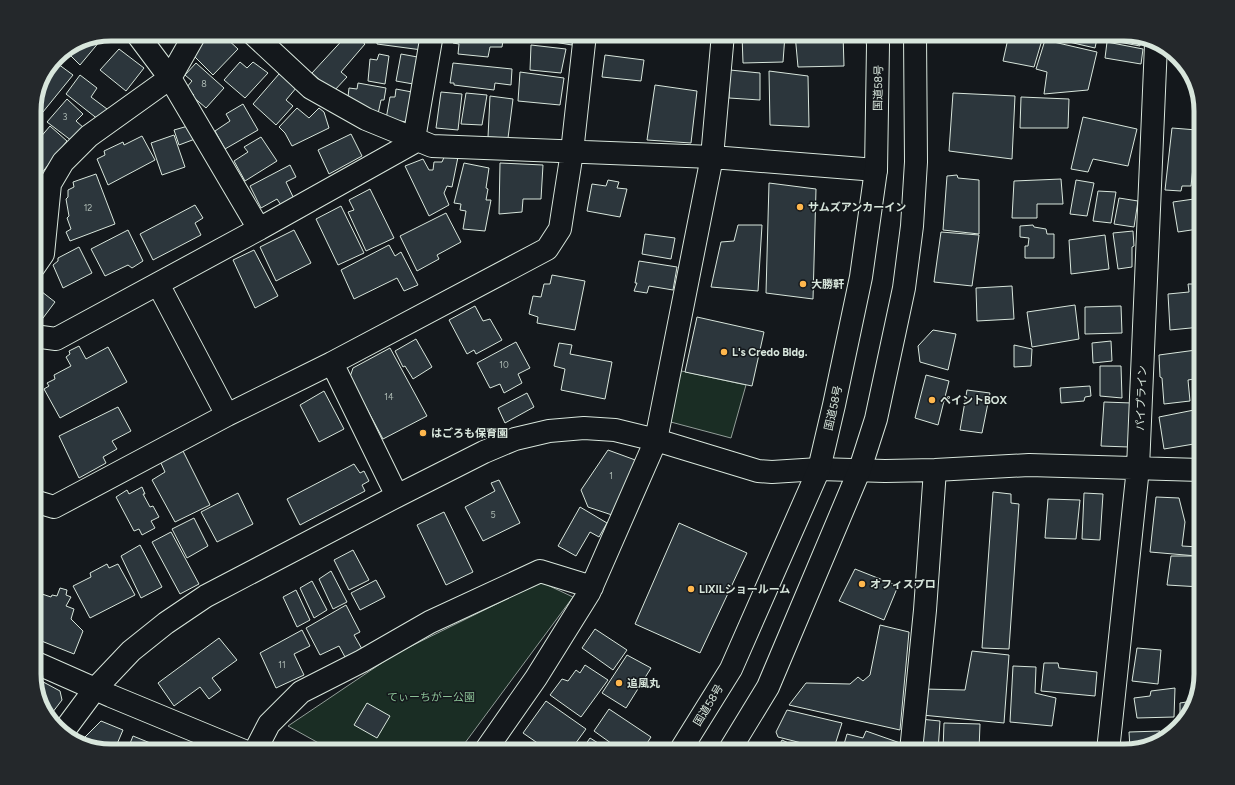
<svg xmlns="http://www.w3.org/2000/svg" width="1235" height="785" viewBox="0 0 1235 785" font-family="Figtree,'Noto Sans JP',sans-serif">
	<style>
		.green { fill: #1a2d24; stroke: #939e99 }
		.building { fill: #2c363c; stroke: #d8e6dc }
		.lines { fill: none; stroke-linecap: round; stroke-linejoin: round }
		.minor-casing { stroke: #d8e6dc; stroke-width: 24 }
		.highway-casing { stroke: #d8e6dc; stroke-width: 24 }
		.minor { stroke: #14181c; stroke-width: 22 }
		.highway { stroke: #14181c; stroke-width: 22 }
		.poi-dot { fill: #ffb74d; stroke: #14181c; stroke-width: 1.5 }
		.labels { text-anchor: middle; stroke-width: 3; stroke-linejoin: round; paint-order: stroke }
		.number-label { font-size: 9px; fill: #adbab4 }
		.street-label { font-size: 11px; fill: #d8e6dc; stroke: #14181c }
		.poi-label { font-size: 11px; font-weight: bold; fill: #d8e6dc; stroke: #14181c; text-anchor: start }
		.park-label { font-size: 11px; fill: #8ac095; stroke: #14181c }
		.rim { fill: none; stroke: #d8e6dc; stroke-width: 5 }
	</style>
	<rect width="100%" height="100%" fill="#14181c"/>
	<path class="green" d="M677,370L746,385L731,438L667,421Z
		M541,582L573,597L459,751H333L288,726L395,654Z"/>
	<path class="building" d="M208,34H215L221,40L225,37L238,49L213,75L191,53Z
		M348,34H352L365,44L341,72L347,77L333,92L312,73Z
		M377,34H424L422,50L377,44Z
		M454,34H504L502,47H490L488,57L458,54L459,44L453,43Z
		M536,34H573L572,45L536,39Z
		M795,34H843L844,66L798,67Z
		M1009,34H1020L1042,40L1034,67L1003,61Z
		M1043,34H1098L1095,48L1043,36Z
		M1109,34H1124L1140,39V46L1108,40Z
		M105,35L80,65L66,51L82,40Z
		M742,35H785L783,62L743,63Z
		M1045,40L1097,52L1088,90L1044,94L1047,72L1036,69Z
		M1107,42L1143,49L1141,64L1105,58Z
		M531,45L566,49L561,73L530,70Z
		M119,49L144,68L126,91L100,70Z
		M379,54L389,56L385,84L368,81L370,59L377,60Z
		M401,54L423,58L419,85L396,81Z
		M605,55L644,60L641,81L602,77Z
		M54,61L73,75L34,123V106L40,82Z
		M240,62L247,68L253,62L268,73L245,98L224,80Z
		M196,63L224,88L206,108L192,96L194,95L186,88L192,81L185,75Z
		M453,63L512,69L511,85L495,83L494,90L454,85V83H450Z
		M730,70L760,73V100L729,98Z
		M769,71L808,76L809,127L770,125Z
		M520,72L564,78L560,105L518,101Z
		M279,74L297,87L286,100L293,106L276,125L253,104Z
		M80,75L97,88L91,97L107,109L99,120L66,94Z
		M358,83L386,88L384,100H381L378,114L347,106L349,88L357,89Z
		M655,85L697,91L691,143L647,140Z
		M396,89L412,92L407,122L386,119L390,97H395Z
		M441,92L462,94L458,130L436,128Z
		M466,93L487,95L482,125L461,124Z
		M953,93L1015,96L1012,159L949,151Z
		M490,96L513,99L508,138L488,137Z
		M1021,97L1069,99L1068,128H1020Z
		M67,99L83,114L76,121L84,128L72,141L47,122Z
		M243,104L258,130L225,149L215,131L230,121L226,114Z
		M297,108L309,118L319,108L324,112L329,128L292,146L285,133L279,127Z
		M1083,117L1137,129L1128,166L1093,159L1088,172L1071,169Z
		M50,126L67,141L41,174L34,172V145Z
		M188,126L195,139L179,145L174,130Z
		M1172,128L1197,130L1191,186H1182L1181,191L1165,190Z
		M351,134L362,156L329,174L318,150Z
		M174,135L185,167L162,175L151,143Z
		M142,136L155,160L108,185L97,159L105,155L104,151L123,142L124,145Z
		M261,137L277,161L245,181L234,161L248,152L244,147Z
		M445,155L458,157L452,187L447,186L444,193L449,205L429,216L405,166L423,159L429,170H433L434,162H442Z
		M464,163L489,168L486,188L488,189L486,200H491L485,231L463,229L466,211L460,210L461,204L454,203Z
		M500,163L543,165L541,199H523L522,212L499,214Z
		M290,165L296,177L286,182L295,201L283,208L277,199L261,208L250,186Z
		M96,174L115,224L70,241L66,232L71,229L67,218L69,216L66,199L68,197V190L74,187L73,182Z
		M957,175L958,178L979,180V234L943,230L947,176Z
		M1061,179L1063,204H1037V218H1012L1014,181Z
		M608,180L619,182L617,188L627,189L620,217L587,211L592,184L606,186Z
		M1076,180L1094,183L1087,216L1070,214Z
		M769,183L816,189L813,299L766,293Z
		M370,189L394,238L366,251L348,212L354,210L349,200Z
		M1098,191L1116,192L1111,223L1093,221Z
		M1119,198L1138,201L1134,227L1114,224Z
		M1201,198V242H1200L1198,229L1178,232L1173,202Z
		M195,205L203,218L195,223L201,235L153,260L140,234Z
		M341,206L364,253L338,265L316,219Z
		M446,213L461,242L437,255L439,259L417,271L400,236Z
		M738,225H762L758,291L711,287L721,242L734,241Z
		M1033,225L1034,227L1046,229L1047,234H1054V258H1025V246H1028L1029,238L1020,237V226Z
		M128,230L143,261L132,268L128,265L105,276L91,249Z
		M294,230L311,263L276,281L260,247Z
		M1133,231L1134,246L1132,247V267L1118,269L1113,233Z
		M941,232L979,235L972,286L934,282Z
		M645,234L675,238L671,259L642,254Z
		M1105,235L1109,269L1071,274L1069,240Z
		M389,245L395,256L401,252L418,285L404,291L397,278L354,299L341,270Z
		M79,247L92,273L63,288L53,265L58,261V258Z
		M254,250L278,296L255,308L233,260Z
		M639,261L677,267L673,290L649,286L647,293L634,291L637,283H635Z
		M552,275L585,281L575,330L537,323L538,317L529,314L533,296L541,297L544,284H550Z
		M1188,284H1201V327L1170,330L1168,294L1189,292Z
		M1012,286L1014,319L977,321L976,288Z
		M37,288L55,302L34,330V291Z
		M1075,305L1079,339L1032,347L1027,312Z
		M475,306L483,321L490,319L502,340L476,354L474,350L467,354L449,320Z
		M1121,306L1122,333L1085,334V307Z
		M697,317L764,332L752,386L685,372Z
		M933,330L956,334L948,370L920,362L918,346Z
		M416,339L432,367L413,379L405,366L403,367L395,351Z
		M1111,341L1112,361L1093,363L1092,343Z
		M516,342L530,368L518,374L522,383L504,393L500,384L490,388L477,363Z
		M559,343L572,345L570,354L612,362L605,399L561,390L565,369L554,366Z
		M1014,345L1032,349L1031,366L1014,367Z
		M79,346L86,359L108,347L127,382L60,418L44,389L49,386L47,383L55,379L54,375L71,366L66,357L70,354L69,351Z
		M390,348L427,416L383,439L350,377L353,368Z
		M1196,350L1200,378L1188,380L1190,401L1164,404L1162,378L1160,377L1159,355Z
		M1100,366H1121L1122,398L1100,396Z
		M926,375L949,381L938,425L915,418Z
		M1090,386L1091,396L1085,397L1084,401L1061,403L1060,388Z
		M967,390L990,393L982,433L960,430Z
		M324,391L344,429L319,442L300,405Z
		M527,393L534,407L505,423L498,408Z
		M1104,402L1132,403L1129,447L1101,446Z
		M118,407L131,431L112,441L117,449L103,457L106,463L79,478L59,436Z
		M1194,410L1200,443L1164,449L1159,417Z
		M1197,415H1201V439Z
		M608,450L638,461L612,515L588,507L581,490Z
		M183,451L210,505L175,522L152,480L165,472L160,461Z
		M354,464L360,473L364,471L369,481L362,485L365,491L300,525L287,499Z
		M499,480L520,523L483,541L465,507L495,491L491,483Z
		M142,487L145,494H143L150,507L153,506L159,517L151,521L155,528L142,535L139,529L134,531L116,497L127,490L129,494Z
		M993,492L1011,494V503L1019,504L1009,649L982,648Z
		M238,493L253,524L217,542L201,512Z
		M1084,493L1103,494L1100,540L1082,539Z
		M1196,496H1201V508H1194Z
		M1156,497L1179,498L1185,522L1182,546L1200,547L1197,556L1150,552Z
		M1048,499L1080,500L1076,539L1045,538Z
		M580,507L607,523L599,537L590,532L576,556L558,546Z
		M444,512L473,572L446,585L417,525Z
		M194,518L208,546L187,558L172,529Z
		M679,523L747,553L700,653L635,624Z
		M171,532L199,584L180,594L152,542Z
		M140,545L162,587L141,598L121,556Z
		M353,550L369,580L349,590L334,560Z
		M1171,556H1201V587L1167,585Z
		M107,564L109,568L118,564L135,595L90,618L73,586L91,577L90,573Z
		M855,569L898,586L884,620L839,601Z
		M331,571L347,602L333,609L319,579Z
		M376,580L385,597L360,610L351,593Z
		M312,581L327,610L314,618L300,588Z
		M60,588L67,590L66,595L71,597L66,606L74,609L71,619L83,631L74,654L34,638V596L36,592L51,597L52,595L57,596Z
		M296,590L310,620L297,627L283,597Z
		M346,605L360,632L354,635L362,649L345,657L339,646L320,655L306,628Z
		M880,625L909,632L900,730L789,705L806,683L850,684L858,677L863,681L870,675Z
		M595,629L627,650L613,670L582,648Z
		M302,630L310,646L294,654L304,675L276,688L260,653Z
		M219,638L237,660L212,678L221,690L209,699L200,687L174,706L158,683Z
		M1137,648L1161,650L1158,684L1132,681Z
		M972,651L1009,655L1004,723L922,715L924,689L965,690Z
		M627,655L651,668L626,708L602,693Z
		M1044,663H1058L1059,668L1097,672L1095,696L1041,691Z
		M585,665L608,680L581,717L550,695L562,679L568,681L576,670L580,673Z
		M1013,666L1036,667L1035,693L1056,698L1052,726L1010,722Z
		M34,677L60,691L62,700L49,717L44,713Z
		M1175,688L1174,717L1137,718L1134,698L1150,696L1151,691Z
		M546,701L586,729L570,751H549L523,733Z
		M1193,701L1188,716L1180,724V703Z
		M367,703L390,716L377,738L354,725Z
		M609,709L651,737L642,751H622L594,731Z
		M787,710L842,723L833,751L778,737L776,732Z
		M920,719L940,721L938,751H919Z
		M101,721L123,730L114,751L80,742Z
		M944,723L980,724L979,750H943Z
		M866,731L903,744L902,751H842L847,734L863,738Z
		M1160,731L1159,742L1130,749L1129,732Z
		M133,736L170,751H127Z
		M590,738L611,751H581Z
		M782,740L806,751H776Z"/>
	<g class="lines">
		<g class="minor-casing">
			<path id="minor" d="M253,34L311,88L366,119L432,146L712,157L876,170
				M414,139L432,34
				M259,229L418,140
				M34,267L43,254L50,184L63,162L89,136L170,78L195,34
				M158,284L227,415
				M34,336L56,339L259,229L170,78L137,34
				M332,363L397,496
				M34,501L54,507L227,415L332,363L547,249L560,229L572,152L585,34
				M34,662L111,696L244,751
				M63,732L95,689L131,651L166,623L206,596L397,496L484,452L515,439L549,431L584,428L615,430L656,440L758,471L772,472L819,469L885,471L935,470L1029,465L1201,470
				M255,751L269,724L301,692L362,661L430,622L540,571L592,587
				M485,751L536,678L589,593L656,440L712,157L723,34
				M911,751L925,610L935,470
				M1108,751L1138,468L1156,44"/>
		</g>
		<g class="highway-casing">
			<path id="highway" d="M680,751L731,669L819,469L834,405L861,277L876,170L878,45L877,34
				M729,751L768,687L860,469L876,419L904,288L912,226L916,162L915,34"/>
		</g>
		<use href="#minor" class="minor"/>
		<use href="#highway" class="highway"/>
	</g>
	<g class="poi-dot">
		<circle cx="800" cy="207" r="4"/>
		<circle cx="803" cy="284" r="4"/>
		<circle cx="724" cy="352" r="4"/>
		<circle cx="932" cy="400" r="4"/>
		<circle cx="423" cy="433" r="4"/>
		<circle cx="862" cy="584" r="4"/>
		<circle cx="691" cy="589" r="4"/>
		<circle cx="619" cy="683" r="4"/>
	</g>
	<g class="labels">
		<g class="number-label">
			<text x="204" y="87">8</text>
			<text x="65" y="120">3</text>
			<text x="88" y="211">12</text>
			<text x="504" y="368">10</text>
			<text x="389" y="400">14</text>
			<text x="611" y="479">1</text>
			<text x="493" y="518">5</text>
			<text x="282" y="668">11</text>
		</g>
		<g class="street-label">
			<text transform="translate(878 88) rotate(-89)" y="4">国道58号</text>
			<text transform="translate(1141 398) rotate(-88)" y="4">パイプライン</text>
			<text transform="translate(833 408) rotate(-77)" y="4">国道58号</text>
			<text transform="translate(708 705) rotate(-59)" y="4">国道58号</text>
		</g>
		<g class="poi-label">
			<text x="808" y="211">サムズアンカーイン</text>
			<text x="811" y="288">大勝軒</text>
			<text x="732" y="356">L's Credo Bldg.</text>
			<text x="940" y="404">ペイントBOX</text>
			<text x="431" y="437">はごろも保育園</text>
			<text x="870" y="588">オフィスプロ</text>
			<text x="699" y="593">LIXILショールーム</text>
			<text x="627" y="687">追風丸</text>
		</g>
		<g class="park-label">
			<text x="431" y="701">てぃーちがー公園</text>
		</g>
	</g>
	<path d="M0 0H1235V785H0ZM111 41H1124A70 70 0 0 1 1194 111V674A70 70 0 0 1 1124 744H111A70 70 0 0 1 41 674V111A70 70 0 0 1 111 41Z" fill="#24282b" fill-rule="evenodd"/>
	<path class="rim" d="M111 41H1124A70 70 0 0 1 1194 111V674A70 70 0 0 1 1124 744H111A70 70 0 0 1 41 674V111A70 70 0 0 1 111 41Z"/>
</svg>
